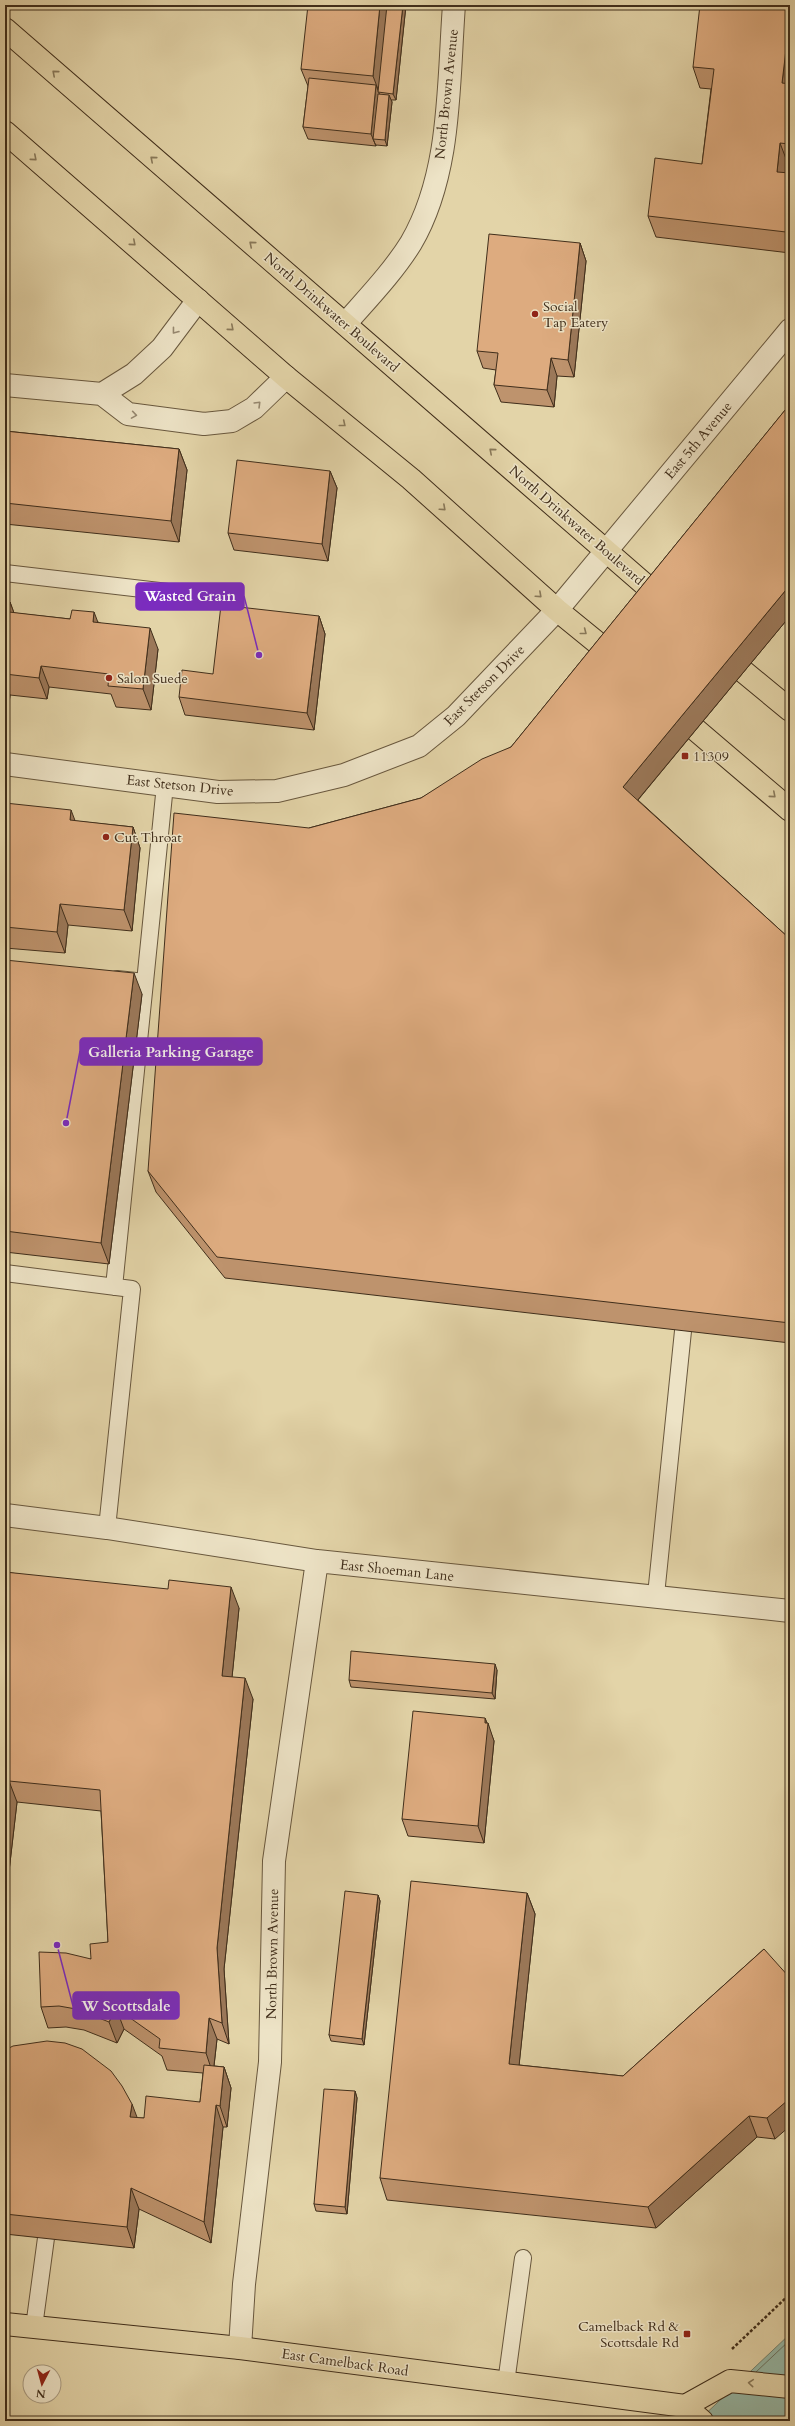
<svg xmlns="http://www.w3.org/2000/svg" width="795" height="2426" viewBox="0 0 795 2426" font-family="Cardo,serif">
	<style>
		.water { fill: #96b8a6; stroke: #74816e }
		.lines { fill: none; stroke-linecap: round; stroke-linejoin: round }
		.shore { stroke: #6b7360; stroke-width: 1 }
		.lane-casing { stroke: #69583e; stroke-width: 18 }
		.street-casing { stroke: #69583e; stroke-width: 24 }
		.primary-casing { stroke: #402e1b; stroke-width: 24 }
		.path { stroke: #402e1b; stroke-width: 2.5; stroke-dasharray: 3 2; stroke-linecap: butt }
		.lane { stroke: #ede3c6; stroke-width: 16 }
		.street { stroke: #ede3c6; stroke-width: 22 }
		.primary { stroke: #e3d4a8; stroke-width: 22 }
		.wall { fill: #be936d; stroke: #402e1b }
		.shaded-wall { fill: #9b7859; stroke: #402e1b }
		.building { fill: #ddab7f; stroke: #402e1b }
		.oneway { stroke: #89795a }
		.oneway2 { stroke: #968870 }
		.poi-dot { fill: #8f2418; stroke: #ede3c6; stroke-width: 1.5 }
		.labels { text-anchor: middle; stroke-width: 3; stroke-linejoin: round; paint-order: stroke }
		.street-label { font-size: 14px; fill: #402e1b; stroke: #ede3c6 }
		.poi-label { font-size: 14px; fill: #402e1b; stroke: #ede3c6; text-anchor: start }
		.leader { fill: none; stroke: #7b2cbf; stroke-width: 1.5 }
		.callout-dot { fill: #7b2cbf; stroke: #ede3c6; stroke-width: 1.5 }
		.callout { fill: #7b2cbf; stroke: #7b2cbf; stroke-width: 1.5 }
		.callout-label { font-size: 15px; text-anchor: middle; font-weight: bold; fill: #fff }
	</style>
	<rect width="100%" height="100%" fill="#e3d4a8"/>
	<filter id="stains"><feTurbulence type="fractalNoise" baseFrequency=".005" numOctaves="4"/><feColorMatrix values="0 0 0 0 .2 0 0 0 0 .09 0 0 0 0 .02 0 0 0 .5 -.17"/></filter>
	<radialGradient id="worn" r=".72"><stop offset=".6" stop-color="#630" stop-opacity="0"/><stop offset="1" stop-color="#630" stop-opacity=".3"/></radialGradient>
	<path class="water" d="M790,2334V2421H698Z"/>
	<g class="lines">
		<path class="shore" d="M756,2372L790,2340"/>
		<g class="lane-casing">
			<path id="lane" d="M5,573L185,594
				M117,979L145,982L165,785
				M5,1273L132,1289L107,1528
				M114,1287L145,982
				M656,1595L683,1331
				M34,2327L46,2238
				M506,2383L523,2258"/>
		</g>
		<g class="street-casing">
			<path id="street" d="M346,323C368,298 393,272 411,243C452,173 448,83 454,5
				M5,385L102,394L128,414L204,424L232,421L254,408L286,377
				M102,394L134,374L162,348L198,300
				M5,764L218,792L277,791L344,775L419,746L456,716L557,610L790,330
				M5,1515L107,1528L317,1561L790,1611
				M240,2348L244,2284L270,2062L274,1861L317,1561"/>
		</g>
		<g class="primary-casing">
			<path id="primary" d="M5,29L658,596
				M5,132L286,377L411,479L557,610L611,654
				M744,672L790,710
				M696,730L790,810
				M5,2324L240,2348L685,2406L730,2381L790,2387
				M685,2406L702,2421"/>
		</g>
		<path class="path" d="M732,2349L790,2294"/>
		<use href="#lane" class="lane"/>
		<use href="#street" class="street"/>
		<use href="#primary" class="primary"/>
	</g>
	<path class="wall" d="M406,5L396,100H391L392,102L387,146L376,145V146L308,139L303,127L308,86L301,69Z
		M790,5V165L788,164L787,173H790V253L656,237L648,216L702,164L711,89L700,88L693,67Z
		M580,243L586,261L574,377L557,376L554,407L501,402L494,385L496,370L483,368L477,351Z
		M790,404V616L638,800L790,939V1343L225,1278L156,1192L148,1171L309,828L421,798L511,747Z
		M5,431L179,449L187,470L179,542L5,524Z
		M330,471L337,488L328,561L234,550L228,533Z
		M5,602H10L14,613L98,622L158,649L151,710L116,707L111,694L49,687L47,699L10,695L9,703L5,702Z
		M319,616L325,634L314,730L185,715L179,697L213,674Z
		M5,803L75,821L133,827L140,848L132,931L68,925L65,953L5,948Z
		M5,960L142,994L109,1264L5,1252Z
		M5,1572L239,1608L232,1677L253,1699L224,1969L229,2044L217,2039L214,2066L224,2067L231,2088L227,2127H223L211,2243L139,2209L134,2248L5,2234V2050L137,2118H144L200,2102L203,2073L167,2070L162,2056L124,2029L117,2043L84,2030L66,2027L48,2028L41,2007L108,1942L101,1811L17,1802L5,1906Z
		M497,1670L495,1699L351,1687L349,1680Z
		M485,1718L494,1741L484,1843L408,1836L402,1819Z
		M527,1893L535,1914L519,2065L623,2076L764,1949L775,2139L757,2137L656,2228L387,2200L380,2178Z
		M378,1895L380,1901L364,2045L331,2041L329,2035Z
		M355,2091L357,2098L347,2214L316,2211L314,2204Z"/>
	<path class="shaded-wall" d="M380,5H390L379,92L373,76Z
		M403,5H406L396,100L393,94Z
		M790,16V102L782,83Z
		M376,85L381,98L373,139L376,146L371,134Z
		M389,95L392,102L387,146L385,140Z
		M780,143L788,164L784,193L777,172Z
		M790,193V245L786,232Z
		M5,238L7,243L5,260Z
		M580,243L586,261L574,377L568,360Z
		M551,358L557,376L554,407L547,390Z
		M179,449L187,470L179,542L171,521Z
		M330,471L337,488L328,561L322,544Z
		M790,585V616L631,808L623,787Z
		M10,602L18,624L9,612Z
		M94,612L102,633L93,622Z
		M319,616L325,634L314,730L307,713Z
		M150,628L158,649L151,710L143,689Z
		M41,666L49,687L47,699L39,678Z
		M5,681L10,695L9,703L5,691Z
		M71,810L79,831L70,820Z
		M133,827L140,848L132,931L124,910Z
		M60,904L68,925L65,953L57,932Z
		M134,973L142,994L109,1264L101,1243Z
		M231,1587L239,1608L230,1697L222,1676Z
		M495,1664L497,1670L495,1699L492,1693Z
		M245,1678L253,1699L224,1969L229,2044L222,2023L217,1948Z
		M485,1718L488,1726V1723L494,1741L484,1843L478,1826Z
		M9,1781L17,1802L5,1906V1816Z
		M527,1893L535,1914L517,2085L509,2064Z
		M378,1895L380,1901L364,2045L362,2039Z
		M116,2008L124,2029L117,2043L109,2022Z
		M209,2018L217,2039L213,2074L206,2053Z
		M224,2067L231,2088L227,2127L220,2106Z
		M790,2085V2126L775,2139L767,2118Z
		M355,2091L357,2098L347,2214L345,2207Z
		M132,2104L140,2125L130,2117Z
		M216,2105L223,2127L211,2243L204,2222Z
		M749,2116L757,2137L656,2228L648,2207Z
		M131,2188L139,2209L134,2248L127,2227Z"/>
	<path class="building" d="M308,5H380L373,76L301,69Z
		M387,5H403L393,94L378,92Z
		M700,5H790V16L782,83L790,84V139L789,144L780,143L777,172L790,173V193L786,232L648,216L655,158L702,164L714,69L693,67Z
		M309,78L376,85L371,134L303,127Z
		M378,94L389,95L385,140L373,139Z
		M489,234L580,243L568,360L551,358L547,390L494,385L498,353L477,351Z
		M790,404V585L623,787L790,939V1323L217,1257L148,1171L174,813L309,828L421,798L482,759L511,747Z
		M5,431L179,449L171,521L5,503Z
		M237,460L330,471L322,544L228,533Z
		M5,602H10L9,612L70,619L72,610L94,612L93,622L150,628L143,689L108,686L109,674L41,666L39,678L5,674Z
		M221,605L319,616L307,713L179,697L182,670L213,674Z
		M5,803L71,810L70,820L133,827L124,910L60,904L57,932L5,927Z
		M5,960L134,973L101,1243L5,1231Z
		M5,1572L168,1589L169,1580L231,1587L222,1676L245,1678L217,1948L222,2023L209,2018L206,2053L159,2048L160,2039L116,2008L109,2022L76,2009L59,2006L41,2007L39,1952L66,1953L91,1959L90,1944L108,1942L100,1790L9,1781L5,1816Z
		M351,1651L495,1664L492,1693L349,1680Z
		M413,1711L485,1718V1723H488L478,1826L402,1819Z
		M411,1881L527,1893L509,2064L623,2076L764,1949L790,1978V2085L788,2100L767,2118L749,2116L648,2207L380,2178Z
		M345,1891L378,1895L362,2039L329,2035Z
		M47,2041L65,2043L82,2049L111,2071L122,2086L132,2104L130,2117L144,2118L146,2096L200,2102L204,2065L224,2067L220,2106L216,2105L204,2222L131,2188L127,2227L5,2214V2050L13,2046Z
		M324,2089L355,2091L345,2207L314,2204Z"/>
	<defs><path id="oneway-chevron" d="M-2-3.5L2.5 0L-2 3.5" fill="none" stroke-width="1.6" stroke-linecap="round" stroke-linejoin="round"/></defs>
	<g class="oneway">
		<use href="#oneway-chevron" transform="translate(55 73) rotate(-139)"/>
		<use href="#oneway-chevron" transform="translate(34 158) rotate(41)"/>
		<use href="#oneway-chevron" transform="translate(153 159) rotate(-139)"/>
		<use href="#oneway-chevron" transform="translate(133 243) rotate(41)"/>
		<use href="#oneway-chevron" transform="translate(252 244) rotate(-140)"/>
		<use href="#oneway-chevron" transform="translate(231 328) rotate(41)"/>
		<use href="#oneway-chevron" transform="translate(343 424) rotate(39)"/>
		<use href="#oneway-chevron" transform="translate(492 451) rotate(-139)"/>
		<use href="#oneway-chevron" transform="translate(443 508) rotate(42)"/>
		<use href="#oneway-chevron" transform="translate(539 595) rotate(42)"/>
		<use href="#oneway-chevron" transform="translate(584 632) rotate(38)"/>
		<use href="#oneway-chevron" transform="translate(773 795) rotate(41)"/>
		<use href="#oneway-chevron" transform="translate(751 2383) rotate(-175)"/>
	</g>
	<g class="oneway2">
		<use href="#oneway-chevron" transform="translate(175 331) rotate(128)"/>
		<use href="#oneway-chevron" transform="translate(258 404) rotate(-45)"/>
		<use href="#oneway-chevron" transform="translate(134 415) rotate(9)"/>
	</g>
	<g class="poi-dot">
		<circle cx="535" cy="314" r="4"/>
		<circle cx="109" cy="678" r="4"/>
		<rect x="681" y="752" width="8" height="8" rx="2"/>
		<circle cx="106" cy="837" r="4"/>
		<rect x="683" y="2330" width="8" height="8" rx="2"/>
	</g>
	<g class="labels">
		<g class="street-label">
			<text transform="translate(446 94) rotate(-84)" y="5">North Brown Avenue</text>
			<text transform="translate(332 312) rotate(41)" y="5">North Drinkwater Boulevard</text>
			<text transform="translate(698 440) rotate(-50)" y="5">East 5th Avenue</text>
			<text transform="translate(577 525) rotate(41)" y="5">North Drinkwater Boulevard</text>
			<text transform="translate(484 685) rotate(-45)" y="5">East Stetson Drive</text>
			<text transform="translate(180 785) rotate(6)" y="5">East Stetson Drive</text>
			<text transform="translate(397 1570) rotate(6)" y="5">East Shoeman Lane</text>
			<text transform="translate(272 1954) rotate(-89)" y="5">North Brown Avenue</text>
			<text transform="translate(345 2362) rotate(8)" y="5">East Camelback Road</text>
		</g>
		<g class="poi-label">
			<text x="543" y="311">Social<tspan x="543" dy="16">Tap Eatery</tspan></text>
			<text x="117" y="683">Salon Suede</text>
			<text x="693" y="761">11309</text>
			<text x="114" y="842">Cut Throat</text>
			<text x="679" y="2331" text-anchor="end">Camelback Rd &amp;<tspan x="679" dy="16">Scottsdale Rd</tspan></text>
		</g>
	</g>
	<path class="leader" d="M259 655L244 596M66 1123L80 1051M57 1945L73 2006"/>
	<g class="callout-dot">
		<circle cx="259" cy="655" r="4"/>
		<circle cx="66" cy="1123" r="4"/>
		<circle cx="57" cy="1945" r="4"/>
	</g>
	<g class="callout">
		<rect x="136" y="583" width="108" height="27" rx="4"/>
		<rect x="80" y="1038" width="182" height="27" rx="4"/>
		<rect x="73" y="1992" width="106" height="27" rx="4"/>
	</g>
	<g class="callout-label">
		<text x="190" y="601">Wasted Grain</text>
		<text x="171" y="1057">Galleria Parking Garage</text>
		<text x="126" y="2011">W Scottsdale</text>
	</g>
	<rect width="795" height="2426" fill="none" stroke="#e3d4a8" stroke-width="20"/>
	<rect x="6" y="6" width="783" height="2414" fill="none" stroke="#402e1b" stroke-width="2"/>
	<rect x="10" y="10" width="775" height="2406" fill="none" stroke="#402e1b"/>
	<g transform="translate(42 2384) rotate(186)"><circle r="19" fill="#ede3c6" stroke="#a89b82"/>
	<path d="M0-3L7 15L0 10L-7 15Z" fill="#8f2418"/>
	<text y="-6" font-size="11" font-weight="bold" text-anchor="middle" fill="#402e1b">N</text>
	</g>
	<rect width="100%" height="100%" filter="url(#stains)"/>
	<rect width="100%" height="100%" fill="url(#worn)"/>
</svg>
